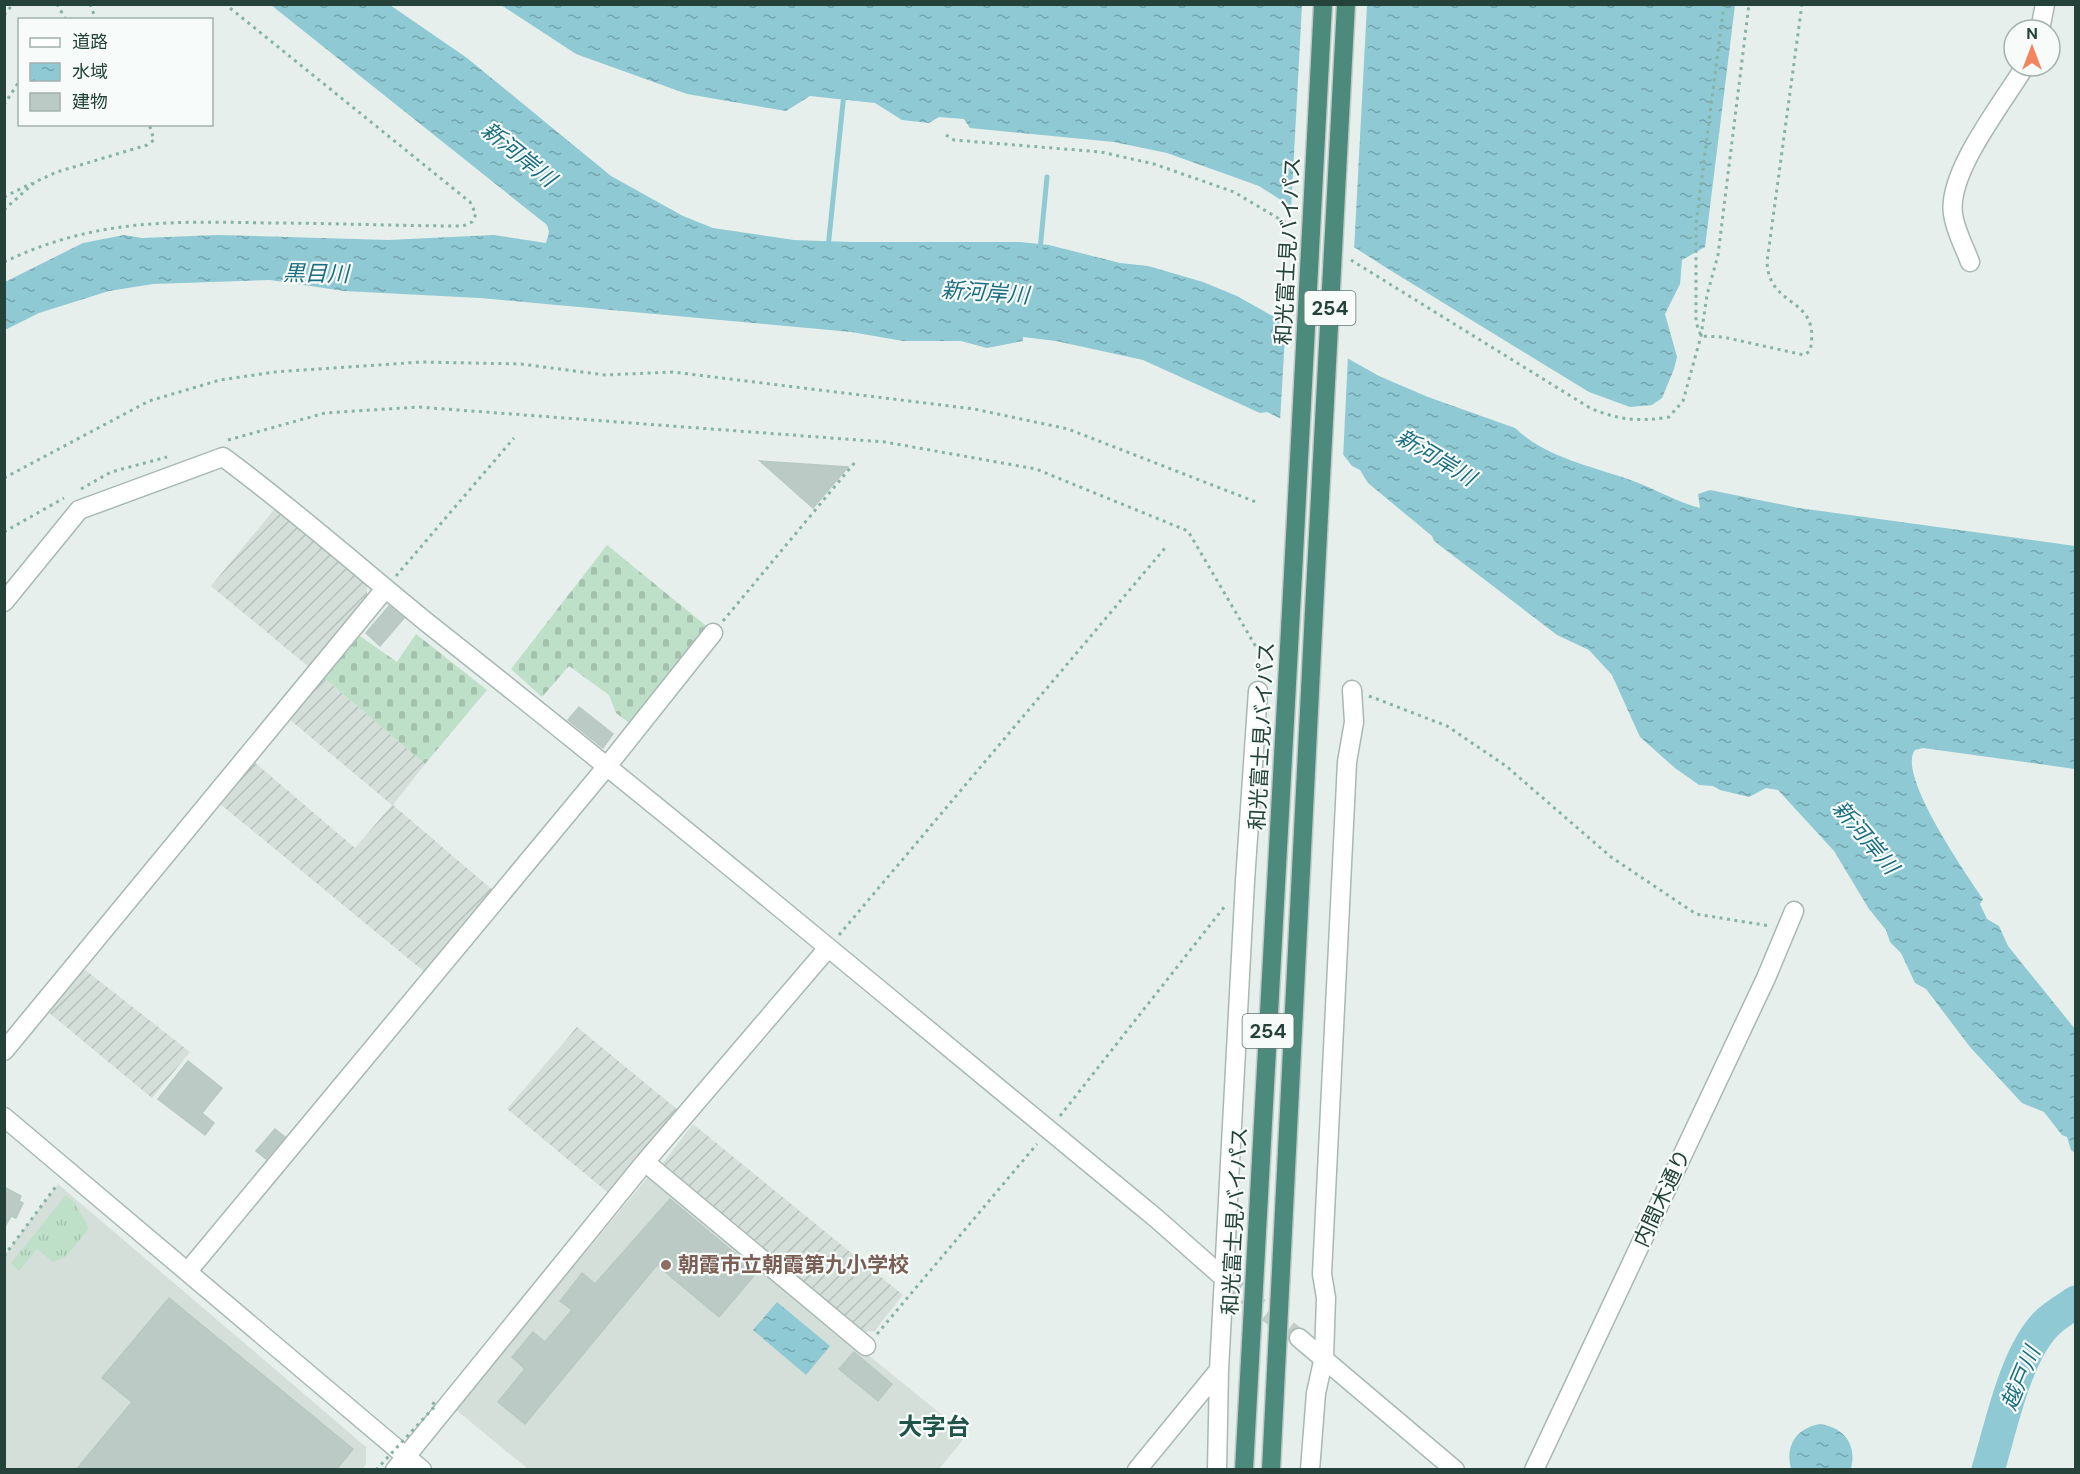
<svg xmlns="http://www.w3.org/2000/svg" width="2080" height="1474" viewBox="0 0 2080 1474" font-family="'DM Sans','Noto Sans JP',sans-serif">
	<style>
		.built { fill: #d4dfda }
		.industrial { fill: url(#industrial-furrows) }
		.grass { fill: url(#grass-tufts) }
		.cemetery { fill: url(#cemetery-stones) }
		.water { fill: url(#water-ripples) }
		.pier { fill: #e6efeb }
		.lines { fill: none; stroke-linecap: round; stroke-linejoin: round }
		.stream { stroke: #8ec9d4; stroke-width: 5 }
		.river { stroke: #8ec9d4; stroke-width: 33 }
		.building { fill: #bbcac4; stroke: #b8c9c2; stroke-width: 1.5 }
		.minor-tunnel { stroke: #bfccc8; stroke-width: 18; stroke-dasharray: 18 9; stroke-linecap: butt }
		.minor-casing { stroke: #a8b8b2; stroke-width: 21 }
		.tertiary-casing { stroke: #a8b8b2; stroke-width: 21 }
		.trunk-casing { stroke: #c2cac8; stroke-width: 21 }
		.path { stroke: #86b3a5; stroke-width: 3; stroke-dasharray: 3 4.5; stroke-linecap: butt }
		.minor { stroke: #fff; stroke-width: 18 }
		.tertiary { stroke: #fff; stroke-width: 18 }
		.trunk { stroke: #4c8a7c; stroke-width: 18 }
		.trunk-bridge-casing { stroke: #c2cac8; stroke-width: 21; stroke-linecap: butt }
		.path-bridge { stroke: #86b3a5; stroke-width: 3; stroke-dasharray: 3 4.5; stroke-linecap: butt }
		.trunk-bridge { stroke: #4c8a7c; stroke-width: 18 }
		.education-dot { fill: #8d6e63; stroke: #f7fbf9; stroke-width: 2 }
		.labels { text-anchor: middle; stroke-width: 4.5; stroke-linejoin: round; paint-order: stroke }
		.shield { fill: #f7fbf9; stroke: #637a73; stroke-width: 1.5 }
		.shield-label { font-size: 20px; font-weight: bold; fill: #24423a }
		.street-label { font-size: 21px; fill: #24423a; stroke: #f7fbf9 }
		.education-label { font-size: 21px; font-weight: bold; fill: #785e54; stroke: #f7fbf9; text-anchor: start }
		.water-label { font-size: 22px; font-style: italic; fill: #1c6f80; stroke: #f7fbf9 }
		.quarter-label { font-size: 24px; font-weight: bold; fill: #1f5548; stroke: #f7fbf9 }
	</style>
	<defs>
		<pattern id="industrial-furrows" width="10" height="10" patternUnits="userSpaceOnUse" patternTransform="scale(1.5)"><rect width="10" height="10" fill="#d4dfda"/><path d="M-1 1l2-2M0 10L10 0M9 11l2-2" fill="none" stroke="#b6c1bc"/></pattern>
		<pattern id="grass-tufts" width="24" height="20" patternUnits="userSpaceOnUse" patternTransform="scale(1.5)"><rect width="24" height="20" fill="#bfe0c8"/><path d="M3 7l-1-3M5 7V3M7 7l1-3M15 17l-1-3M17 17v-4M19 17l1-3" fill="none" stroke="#a4c1ad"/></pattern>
		<pattern id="cemetery-stones" width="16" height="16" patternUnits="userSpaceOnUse" patternTransform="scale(1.5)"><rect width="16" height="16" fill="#bfe0c8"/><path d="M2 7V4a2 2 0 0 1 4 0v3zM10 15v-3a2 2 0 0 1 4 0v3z" fill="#a4c1ad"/></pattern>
		<pattern id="water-ripples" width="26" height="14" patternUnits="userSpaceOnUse" patternTransform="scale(1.5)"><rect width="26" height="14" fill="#8ec9d4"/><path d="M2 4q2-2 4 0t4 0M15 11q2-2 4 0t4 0" fill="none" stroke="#74a5ad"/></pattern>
	</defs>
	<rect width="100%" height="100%" fill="#e6efeb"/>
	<path class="built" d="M648,1177L967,1435L939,1469H528L455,1409Z
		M58,1184L366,1447V1464L362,1470L5,1469L4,1256Z"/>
	<path class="industrial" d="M277,506L367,580V601L310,668L211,586Z
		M324,678L425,764L393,805L495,892L427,974L219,803L253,761L355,848L392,805L289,719Z
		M84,969L190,1052L152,1098L48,1012Z
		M577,1027L678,1110L612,1196L507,1109Z
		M693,1124L903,1295L874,1331L863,1332L659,1168Z"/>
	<path class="grass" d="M66,1195L75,1203L89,1228L66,1257L53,1262L37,1249L19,1271L11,1263Z"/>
	<path class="cemetery" d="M607,545L710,629L633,722H628L616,713L609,695L569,666L542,697L511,669Z
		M416,634L487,690L425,764L324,678L360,636L397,662Z"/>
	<path class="water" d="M271,5H390L467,58L611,176L683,216L713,228L794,240L851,242H1020L1049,245L1120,263L1148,266L1203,282L1237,296L1379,376L1428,397L1515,428C1547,459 1596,467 1636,482C1657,490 1677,502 1700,508L1698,494L1710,490L1799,508L2075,546V769L1923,748L1915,750C1896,774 1967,875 1983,899L1980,904L1987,919L1999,926L2008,946L2075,1029V1153L2071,1150L2067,1137L2062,1135L2044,1112L2022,1103L1970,1047L1926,989L1915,983L1901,953L1890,942L1886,930L1869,909L1834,851L1778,790L1766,788L1749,797L1720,790L1713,786L1699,785L1675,768L1640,737L1612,675L1589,650L1557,635L1434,541L1432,536L1368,483L1360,470L1352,466L1341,452L1286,421L1267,412L1260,413L1143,360L1056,341L1023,337V341L987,348L961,341H903L851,332L480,298L344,291L270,280L153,284L109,291L39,313L5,330V282L83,243L124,235L142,238L218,235L388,240L494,235L546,243L549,232L547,225Z
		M501,5H1735L1705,247L1682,260L1680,284L1665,314L1677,357L1674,369L1662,398L1652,405L1630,407L1589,392L1385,267L1259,186L1167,153L1114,142L970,128L964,119L939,117L929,123L902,120L875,103L810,96L786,111L687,94L576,54Z
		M777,1302L830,1346L806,1375L753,1330Z
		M1820,1424C1845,1428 1857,1445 1851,1469H1791C1785,1446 1796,1428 1820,1424Z"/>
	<path class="pier" d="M1302,5H1367L1354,251L1291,210Z
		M1286,320L1348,355L1343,459L1339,454L1280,421Z"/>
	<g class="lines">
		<path class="stream" d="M828,248L844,93
			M1040,250L1047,177"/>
		<path class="river" d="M1988,1470C2001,1427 2016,1351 2049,1321C2057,1314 2067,1308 2076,1302"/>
	</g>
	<path class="building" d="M760,461L848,467L813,508Z
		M389,606L404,618L380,646L366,633Z
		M579,707L613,734L603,748L568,720Z
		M188,1061L222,1088L202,1113L214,1123L205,1135L158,1099Z
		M275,1129L285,1137L266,1159L256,1151Z
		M4,1187L21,1196L19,1201L23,1203L16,1218L11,1216L4,1228Z
		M670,1199L757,1272L719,1317L657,1265L525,1424L498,1402L525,1369L512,1357L533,1332L545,1342L572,1310L560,1301L582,1273L595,1284Z
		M169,1298L353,1449L336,1470H76L132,1402L102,1378Z
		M854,1352L892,1384L878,1401L839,1369Z"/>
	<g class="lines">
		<path class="minor-tunnel" d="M1225,1279L1299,1338"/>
		<g class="minor-casing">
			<path id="minor" d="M2040,30L2045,4
				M1970,262C1964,246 1955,230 1953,214C1947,172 2003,103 2025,66
				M4,602L79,510L223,457C295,510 361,569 430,625C676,819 915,1020 1157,1219L1225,1279
				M4,1051L385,589
				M645,1162L866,1346
				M188,1271L608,765L713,633
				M1299,1338L1455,1470
				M395,1470L645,1162L828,948
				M1137,1470L1219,1370L1245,881L1258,691
				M1217,1470L1219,1370
				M1310,1470L1316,1393L1324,1357L1326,1298L1322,1274L1347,762L1354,722L1352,690"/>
		</g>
		<g class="tertiary-casing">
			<path id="tertiary" d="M4,1117L422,1470
				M1534,1470L1766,978L1794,911"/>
		</g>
		<g class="trunk-casing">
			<path id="trunk" d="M1244,1470L1292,593
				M1271,1470L1314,611"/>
		</g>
		<path class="path" d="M57,4L66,20
			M90,4L96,20
			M1724,4L1696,224V322L1701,336L1723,337L1804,355L1810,351C1822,295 1769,310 1767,262L1802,4
			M4,15L13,4
			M4,105L20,80
			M946,135L954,140L1101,152L1154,164L1234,192L1293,227
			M4,197L32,183
			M4,210L35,182L57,172L147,145L154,140L149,124
			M1351,260L1590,408C1618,420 1639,422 1669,417L1683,401L1701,336L1707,295L1718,255L1749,4
			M4,262C94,219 171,221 267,223C333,223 398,226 463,226L472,222L476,214L470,202L225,4
			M228,440L325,413L418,407L885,442L1036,469L1188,531L1259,652V674
			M4,478L149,401L220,380L275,372L421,362L521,364L605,375L673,372L974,409L1068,429L1256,502
			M81,489L111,472L167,457
			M4,532L64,498
			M396,576L514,438
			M723,621L856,461
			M1369,696L1447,726L1506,766L1611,857L1696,914L1770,926
			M839,935L1165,548
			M1060,1116L1225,906
			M4,1256L57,1185
			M877,1334L1037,1144"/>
		<use href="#minor" class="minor"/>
		<use href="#tertiary" class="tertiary"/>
		<use href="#trunk" class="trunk"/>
		<g class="trunk-bridge-casing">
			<path id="trunk-bridge" d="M1292,593L1323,4
				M1314,611L1346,4"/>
		</g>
		<path class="path-bridge" d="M376,1470L436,1405L430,1401"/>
		<use href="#trunk-bridge" class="trunk-bridge"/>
	</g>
	<circle class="education-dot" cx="666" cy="1265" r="6"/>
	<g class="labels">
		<g class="shield">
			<rect x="1304.5" y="291" width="51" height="34" rx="4.5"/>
			<rect x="1242.5" y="1014" width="51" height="34" rx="4.5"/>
		</g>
		<g class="shield-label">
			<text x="1330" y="315">254</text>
			<text x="1268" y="1038">254</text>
		</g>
		<g class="street-label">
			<text transform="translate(1288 251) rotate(-87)" y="7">和光富士見バイパス</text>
			<text transform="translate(1262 736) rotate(-87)" y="7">和光富士見バイパス</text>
			<text transform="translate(1662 1198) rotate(-65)" y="7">内間木通り</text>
			<text transform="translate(1235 1221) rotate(-87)" y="7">和光富士見バイパス</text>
		</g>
		<g class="education-label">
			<text x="678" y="1272">朝霞市立朝霞第九小学校</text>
		</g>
		<g class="water-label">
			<text transform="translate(519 154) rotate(39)" y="8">新河岸川</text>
			<text transform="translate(316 273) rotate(1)" y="8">黒目川</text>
			<text transform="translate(985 292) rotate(4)" y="8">新河岸川</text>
			<text transform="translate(1436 457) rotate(31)" y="8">新河岸川</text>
			<text transform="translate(1866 837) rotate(50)" y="8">新河岸川</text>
			<text transform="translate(2020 1378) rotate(-67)" y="8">越戸川</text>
		</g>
		<g class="quarter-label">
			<text x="934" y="1435">大字台</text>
		</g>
	</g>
	<rect width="2080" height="1474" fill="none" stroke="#24423a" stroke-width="12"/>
	<rect x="18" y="18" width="195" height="108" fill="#f7fbf9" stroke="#a3b1ad" stroke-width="1.5"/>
	<rect x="30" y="38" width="30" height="9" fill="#ffffff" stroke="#a3b1ad" stroke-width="1.5"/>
	<text x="72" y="48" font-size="18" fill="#24423a">道路</text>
	<rect x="30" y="63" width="30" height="18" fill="url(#water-ripples)" stroke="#a3b1ad" stroke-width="1.5"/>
	<text x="72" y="78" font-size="18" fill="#24423a">水域</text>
	<rect x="30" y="93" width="30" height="18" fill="#bbcac4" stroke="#a3b1ad" stroke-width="1.5"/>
	<text x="72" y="108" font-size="18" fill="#24423a">建物</text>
	<g transform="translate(2032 48)"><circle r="28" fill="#f7fbf9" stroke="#a3b1ad" stroke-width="1.5"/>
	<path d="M0-4.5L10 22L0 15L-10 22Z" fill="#f4845f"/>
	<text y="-9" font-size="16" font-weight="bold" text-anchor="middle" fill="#24423a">N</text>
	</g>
</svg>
